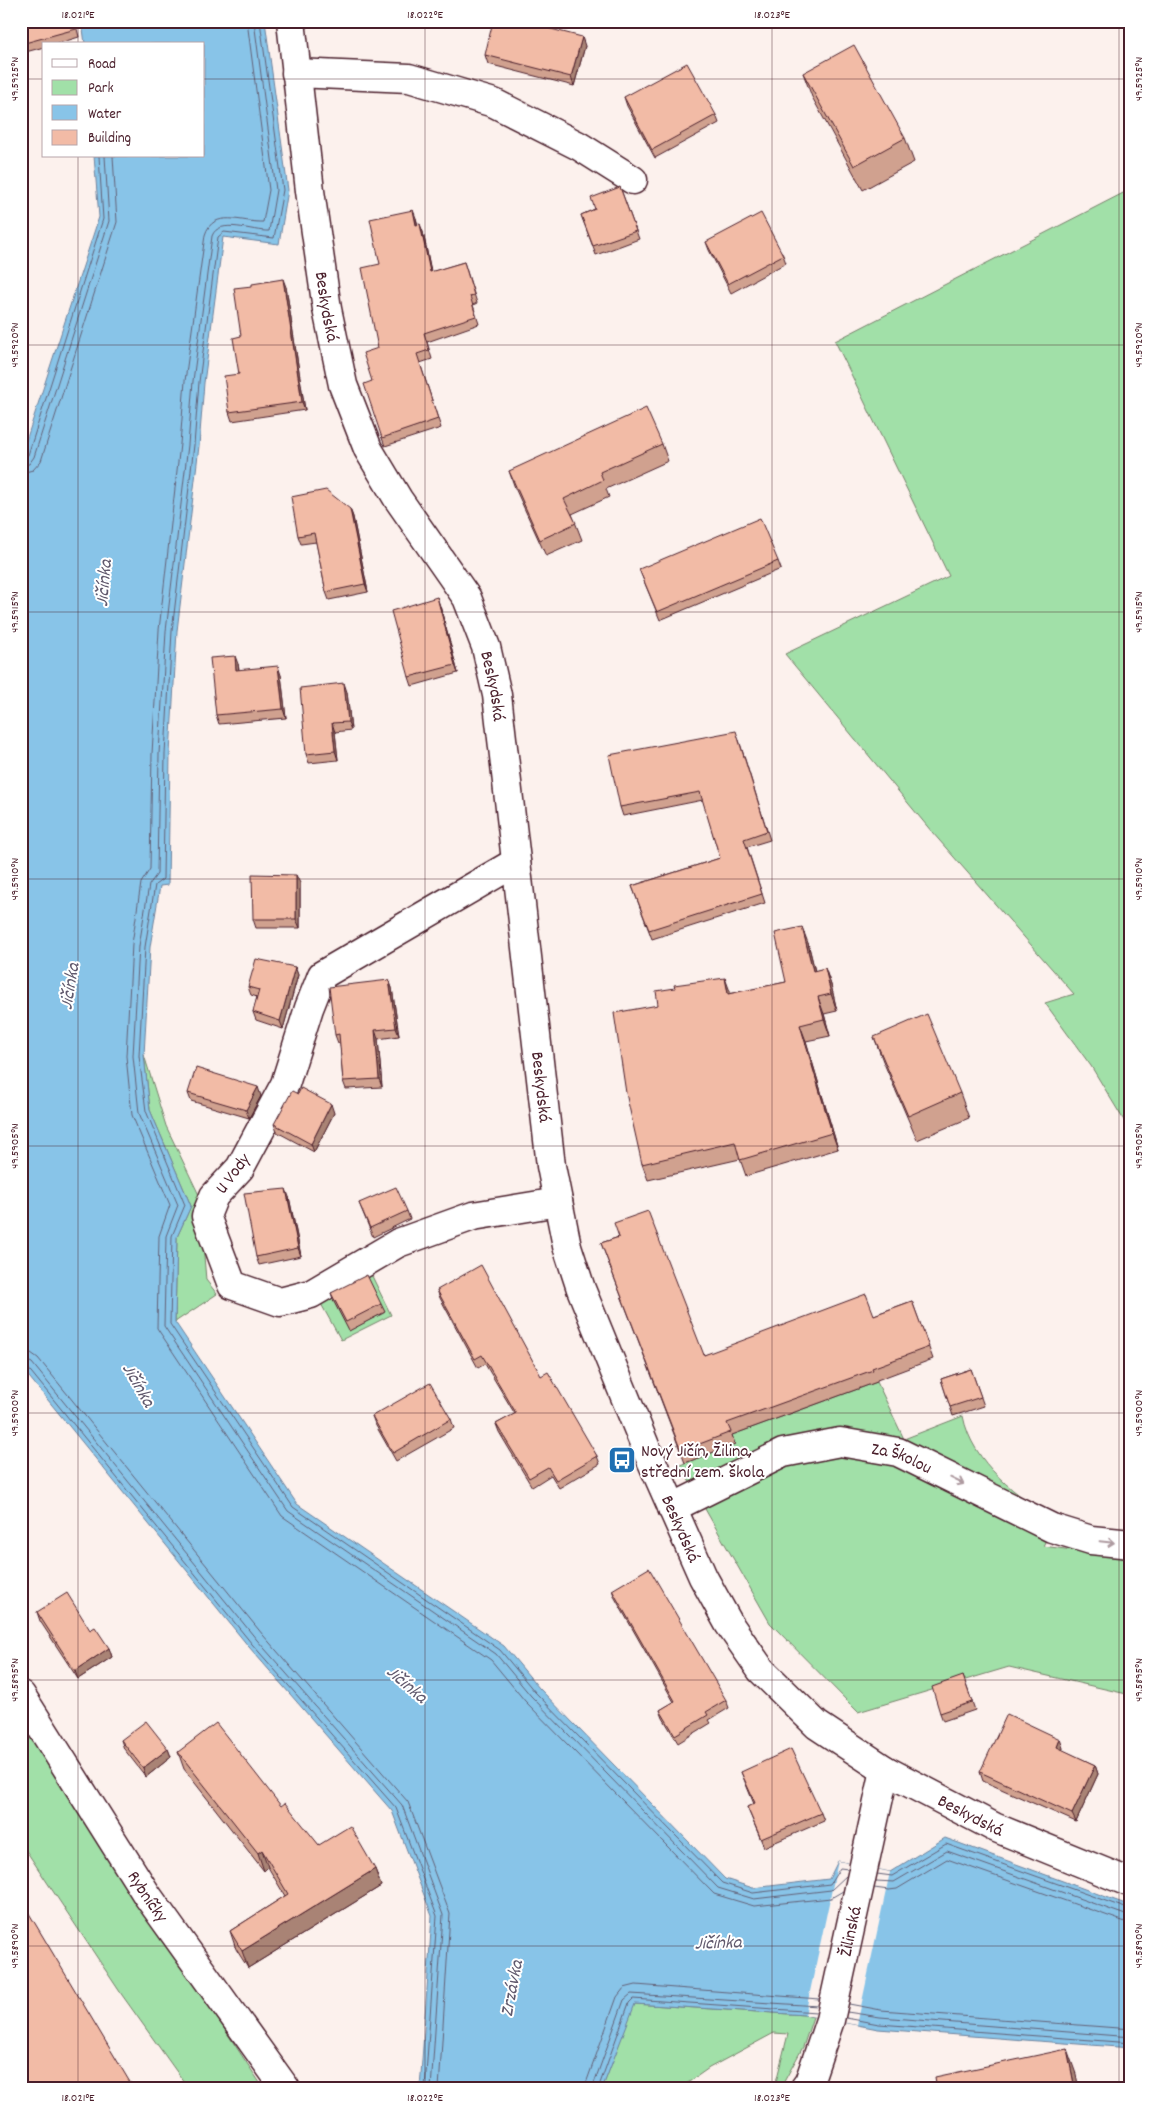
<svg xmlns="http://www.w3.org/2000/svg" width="1152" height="2110" viewBox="0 0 1152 2110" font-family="Dekko,sans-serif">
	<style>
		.green { fill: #a1e0a8; stroke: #76806a }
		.water { fill: #88c4e8; stroke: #6f829c }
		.pier { fill: #fcf1ed }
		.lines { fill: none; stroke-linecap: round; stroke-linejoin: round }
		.shore { stroke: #636177; stroke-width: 1 }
		.minor-casing { stroke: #4a1f2b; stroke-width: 31 }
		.tertiary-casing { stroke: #4a1f2b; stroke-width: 31 }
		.minor { stroke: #fff; stroke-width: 28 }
		.tertiary { stroke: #fff; stroke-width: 28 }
		.wall { fill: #d0a18f; stroke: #4a1f2b }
		.shaded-wall { fill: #a98374; stroke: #4a1f2b }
		.building { fill: #f2bba6; stroke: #4a1f2b }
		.oneway { stroke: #ae9aa0 }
		.ticks { fill: none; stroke: #4a1f2b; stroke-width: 1; stroke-opacity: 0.45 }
		.labels { text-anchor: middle; stroke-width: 4; stroke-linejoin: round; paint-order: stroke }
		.street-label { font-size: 18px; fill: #4a1f2b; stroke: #fff }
		.poi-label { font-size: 18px; fill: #4a1f2b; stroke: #fff; text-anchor: start }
		.water-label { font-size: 19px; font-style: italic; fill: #60596d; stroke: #fff }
		.neatline { fill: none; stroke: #4a1f2b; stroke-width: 2 }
		.ticks-label { font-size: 12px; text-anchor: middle; fill: #4a1f2b }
	</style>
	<rect width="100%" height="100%" fill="#fcf1ed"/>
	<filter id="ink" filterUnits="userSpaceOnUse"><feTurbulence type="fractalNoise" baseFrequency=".02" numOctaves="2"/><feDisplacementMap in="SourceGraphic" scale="10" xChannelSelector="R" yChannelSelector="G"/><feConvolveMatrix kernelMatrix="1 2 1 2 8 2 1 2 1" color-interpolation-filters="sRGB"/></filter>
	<g filter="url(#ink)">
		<path class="green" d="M1131,189V1132L1091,1066L1045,1003L1074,994L932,832L785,654L949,576L835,341Z
			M144,1055L166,1126L199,1195L206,1280L217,1294L175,1322L177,1237L191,1206L150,1110Z
			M371,1274L391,1315L341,1340L320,1302L331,1296L349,1330L384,1313L366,1276Z
			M877,1382L904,1439L963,1416C972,1463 1018,1497 1056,1520L1043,1546L1131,1558V1695L1009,1667L858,1712L770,1623L680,1465L735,1444L732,1435Z
			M21,1721L264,2089H189L122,1995L21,1843Z
			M634,2004L805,2015L813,2017L803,2047L780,2089L775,2086L788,2034L774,2033L709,2068L679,2089H602Z"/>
		<path class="water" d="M82,21H265L288,190L279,244L223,237L204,383L199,446L177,631L170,754L168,885L160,886L150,947L144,1055L150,1110L191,1206L177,1237L175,1322L297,1504L504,1646L539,1688L725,1879L753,1888L829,1879L838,1861L890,1872L945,1838L1131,1906V2048L878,2029L805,2015L635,2004L602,2089H420L432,1916L392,1811L249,1647L21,1367V500L24,447L99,217L94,156H204V44H85Z"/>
		<path class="pier" d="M838,1861L890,1872L857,2025L805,2015Z"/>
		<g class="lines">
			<path class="shore" d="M247,21L269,190L263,222C243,223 213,208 205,235L185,381L180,444L159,630L152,754L150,869L141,883L132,944L126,1056L132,1115L170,1205L159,1236L157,1328L282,1516L491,1660L525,1701L714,1894L754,1906L831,1898L843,1891
				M254,21L276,190L269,231C253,232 219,217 212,236L193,381L188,445L166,631L159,754L157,874L149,885L139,946L133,1056L139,1113L178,1205L166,1236L164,1326L288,1511L496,1654L531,1696L718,1888L754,1899L831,1890L847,1875
				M260,21L283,190L274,238L224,232L218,237L199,382L194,445L172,631L165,754L163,879L155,885L145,947L139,1056L146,1111L185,1205L172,1236L170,1324L293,1507L500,1650L535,1692L722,1883L753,1893L830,1884L840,1868L848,1869
				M21,459L28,455L103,219L99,156
				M21,465L29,464L34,457L109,221L105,156
				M21,473L33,470L41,461L117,222L113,156
				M21,1351L31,1353L38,1358L263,1635L408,1802L450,1914L439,2089
				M21,1358L32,1363L257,1640L402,1805L443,1915L431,2089
				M21,1365L27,1367L252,1644L396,1808L437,1916L425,2089
				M877,1874L892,1876L946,1844L1131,1910
				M876,1881L894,1882L947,1851L1131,1917
				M874,1888L889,1890L897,1889L947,1859L1131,1924
				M849,2004L881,2010L1131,2029
				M847,2012L880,2017L1131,2037
				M846,2018L879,2024L1131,2043
				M584,2089L617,1997L624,1988L636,1985L819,1999
				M592,2089L624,2000L631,1994L818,2006
				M598,2089L629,2003L633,1999L816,2012"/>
			<g class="minor-casing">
				<g id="minor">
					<path d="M296,73L409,78L494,103L579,146L633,180"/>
					<path d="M516,862L322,975L309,1008L285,1084L240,1168L214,1196L206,1216L232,1285L280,1302L311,1294L398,1243L473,1216L558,1202"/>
					<path id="s1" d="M672,1508L783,1453L840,1442L898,1452L1052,1528L1091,1540L1131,1544"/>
					<path id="s2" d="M21,1695L147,1895L286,2089"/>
				</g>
			</g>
			<g class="tertiary-casing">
				<g id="tertiary">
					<path id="s3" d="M291,21L310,191L327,309L343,385L368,449L398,499L467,598L486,647L497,695L551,1166L567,1246L581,1289L648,1453L703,1577L729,1624L761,1670L817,1725L885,1770L994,1827L1131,1883"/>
					<path id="s4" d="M804,2089L809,2082L830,2020L885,1770"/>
				</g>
			</g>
			<use href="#minor" class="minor"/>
			<use href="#tertiary" class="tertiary"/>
		</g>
		<path class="wall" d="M21,21H75L79,37L56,44H44V47L22,53L23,57H21Z
			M585,46L574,86L488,64L485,55Z
			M803,73L905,138L914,162L863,190L812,97Z
			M624,97L716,115L719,123L655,158L627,106Z
			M620,187L639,239L596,255L581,215L595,209Z
			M416,218L418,225L423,232L431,272L464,262L477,303L473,305L479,324L427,342L432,359L420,363L441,428L385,446L382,438L372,381L378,348L380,264Z
			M706,242L783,255L786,263L731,293L709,250Z
			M286,287L305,410L232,421L229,412L239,374L241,336Z
			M662,444L668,461L606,489L609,497L572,514L582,540L546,556L515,488L509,471Z
			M350,509L353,517L368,592L329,600L326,592L316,542L301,544L298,536Z
			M778,561L781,569L660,620L639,569Z
			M440,606L458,673L412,686L409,677Z
			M238,664L239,670L281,675L286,718L219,724L216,715Z
			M347,692L351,730L335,732L338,760L309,763L306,754Z
			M739,740L770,840L747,847L765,903L652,939L632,886L720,858L703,800L623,816L620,807Z
			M300,883V928H256L253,919Z
			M808,943L815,971L825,968L831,985L837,1011L824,1014L830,1036L806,1041L838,1149L746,1176L740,1159L648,1180L642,1164L731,994L786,982Z
			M295,967L298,975L283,1029L256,1020L253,1012L257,997L251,995L248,987Z
			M389,980L392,988L399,1036L378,1039L382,1087L346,1089L343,1081L340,1043H338L335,1035Z
			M874,1037L960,1093L969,1118L917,1140L883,1061Z
			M188,1093L261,1096L249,1118L191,1101Z
			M334,1113L314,1152L277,1132L274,1124Z
			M289,1197L301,1256L259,1265L256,1257Z
			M359,1203L407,1211L410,1219L373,1237Z
			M619,1237L704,1355L874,1315L912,1301L933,1359L877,1380V1382L732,1435L735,1444L685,1463L601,1243Z
			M437,1290L541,1376L597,1456L600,1464L559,1488L551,1475L532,1487L499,1432L496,1424L515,1414L485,1364L478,1368L440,1298Z
			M331,1293L381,1304L385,1312L349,1331L334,1302Z
			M971,1369L984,1406L953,1416L941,1379Z
			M372,1416L451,1419L454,1428L396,1461L375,1424Z
			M612,1590L726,1700L729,1708L709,1720L711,1723L678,1743L663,1718L660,1710L674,1702L615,1598Z
			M37,1612L109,1648L112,1657L78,1679L40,1621Z
			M963,1676L975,1710L943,1721L940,1713Z
			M121,1740L168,1749L171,1757L146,1777L124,1749Z
			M1063,1748L1062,1750L1095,1765L1098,1774L1076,1822L983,1781L980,1772Z
			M178,1752L281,1806L319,1845L375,1869L381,1886L248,1968L236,1949L230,1931L285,1896L268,1867L264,1871L184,1769Z
			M741,1772L821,1813L824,1821L764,1847L747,1807L754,1804Z"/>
		<path class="shaded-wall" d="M582,37L585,46L574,86L571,77Z
			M413,210L416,218L419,233L416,225Z
			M420,224L423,232L433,281L430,272Z
			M283,279L286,287L305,410L302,402Z
			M350,509L353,517L368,592L365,584Z
			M437,597L440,606L458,673L455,665Z
			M235,656L238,664L240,678L236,670Z
			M278,666L281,675L286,718L283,709Z
			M344,683L347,692L351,730L348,722Z
			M332,723L335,732L338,760L335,751Z
			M296,875L300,883V928L296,919Z
			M802,927L808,943L819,988L813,971Z
			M295,967L298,975L283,1029L280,1021Z
			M825,968L831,985L837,1011L831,994Z
			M725,978L731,994H728Z
			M389,980L392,988L399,1036L396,1028Z
			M818,997L824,1014L830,1036L824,1019Z
			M800,1025L806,1041L838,1149L832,1133Z
			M375,1030L378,1039L382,1087L379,1079Z
			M258,1087L261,1096L249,1118L246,1110Z
			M331,1104L334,1113L314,1152L311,1144Z
			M286,1189L289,1197L301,1256L298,1248Z
			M109,1648L112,1657L78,1679L75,1671Z
			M1060,1739L1063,1748L1060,1756L1057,1747Z
			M168,1749L171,1757L146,1777L143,1768Z
			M1095,1765L1098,1774L1076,1822L1072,1814Z
			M262,1850L268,1867L264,1871L258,1853Z
			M375,1869L381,1886L248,1968L242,1951Z
			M1067,2049L1076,2074L1079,2089H1075Z"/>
		<path class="building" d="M21,21H74L76,29L21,44Z
			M493,21H520L582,37L571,77L485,55Z
			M854,45L905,138L854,166L803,73Z
			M687,63L716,115L652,150L624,97Z
			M620,187L636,231L593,246L581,215L595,209L591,198Z
			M413,210L416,225L420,224L430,272L464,262L474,295L470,296L476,316L424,333L429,350L417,354L438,419L382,438L364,384L372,381L363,353L378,348L362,268L380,264L370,219Z
			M761,213L783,255L728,284L706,242Z
			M283,279L302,402L229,412L224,376L239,374L233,338L241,336L234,288L252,286V284Z
			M646,408L662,444L600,472L603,480L564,499L576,523L540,540L509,471Z
			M326,490L350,509L365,584L326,592L314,533L298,536L291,497Z
			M760,518L778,561L657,612L639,569Z
			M437,597L455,665L409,677L391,611Z
			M235,656L236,670L278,666L283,709L216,715L210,658Z
			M344,683L348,722L332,723L335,751L306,754L300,688Z
			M736,731L767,831L744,839L762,894L649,930L632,886L720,858L700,792L620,807L609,755Z
			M252,874L296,875V919H253Z
			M802,927L813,971L825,968L831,994L818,997L824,1019L800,1025L832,1133L740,1160L735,1142L642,1164L626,1093L614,1013L658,1005L656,991L675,988L674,985L725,978L728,994L786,982L775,933Z
			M256,959L295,967L280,1021L253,1012L259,990L248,987Z
			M389,980L396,1028L375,1030L379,1079L343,1081L339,1034L335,1035L329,987Z
			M927,1014L960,1093L908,1116L874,1037Z
			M196,1068L258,1087L246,1110L188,1093Z
			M301,1088L331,1104L311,1144L274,1124L292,1091L298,1094Z
			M396,1187L407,1211L370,1228L359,1203Z
			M286,1189L298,1248L256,1257L244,1193Z
			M648,1211L704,1355L866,1294L874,1315L912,1301L929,1347L872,1368L873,1370L727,1423L731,1432L681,1451L601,1243L619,1237L614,1223Z
			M481,1265L541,1376L548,1372L597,1456L556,1480L548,1467L529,1478L496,1424L516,1413L482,1355L475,1359L437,1290Z
			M367,1275L381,1304L346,1322L331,1293Z
			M971,1369L981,1397L950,1407L941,1379Z
			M430,1383L451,1419L393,1453L372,1416Z
			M649,1568L726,1700L706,1712L708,1715L675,1735L660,1710L675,1701L612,1590Z
			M67,1593L90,1630L95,1627L109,1648L75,1671L37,1612Z
			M963,1676L972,1702L940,1713L932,1687Z
			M1007,1714L1060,1739L1057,1747L1095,1765L1072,1814L980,1772Z
			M146,1721L168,1749L143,1768L121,1740Z
			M216,1723L281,1806L285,1803L319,1845L350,1826L375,1869L242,1951L230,1931L288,1894L262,1850L258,1853L178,1752Z
			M791,1749L821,1813L761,1839L747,1807L755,1803L741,1772Z
			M21,1900L134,2089H21Z
			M1067,2049L1075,2089H937L935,2077Z"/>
		<defs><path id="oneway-shaft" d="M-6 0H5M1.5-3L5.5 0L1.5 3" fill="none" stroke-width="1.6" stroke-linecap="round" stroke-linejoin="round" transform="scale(1.25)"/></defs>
		<g class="oneway">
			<use href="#oneway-shaft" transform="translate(957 1481) rotate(26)"/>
			<use href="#oneway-shaft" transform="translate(1107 1542) rotate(6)"/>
		</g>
	</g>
	<path class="ticks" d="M78,21V44M425,21V2089M772,21V2089M1119,21V2089M21,79H44M204,79H1131M78,156V2089M21,345H1131M21,612H1131M21,879H1131M21,1146H1131M21,1413H1131M21,1680H1131M21,1946H1131"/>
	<defs>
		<g id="bus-square" transform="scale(1.4375)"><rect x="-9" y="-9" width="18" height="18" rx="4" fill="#1f6fb2" stroke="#fff"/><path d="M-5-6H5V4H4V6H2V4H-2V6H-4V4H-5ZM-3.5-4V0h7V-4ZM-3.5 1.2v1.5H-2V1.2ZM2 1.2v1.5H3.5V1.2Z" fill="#fff"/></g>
	</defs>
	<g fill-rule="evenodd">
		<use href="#bus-square" x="622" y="1460"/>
	</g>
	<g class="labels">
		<g class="street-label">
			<text dy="6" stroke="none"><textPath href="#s3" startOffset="288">Beskydská</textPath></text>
			<text dy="6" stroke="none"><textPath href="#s3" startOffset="708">Beskydská</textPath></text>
			<text dy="6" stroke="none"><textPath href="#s3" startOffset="1112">Beskydská</textPath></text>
			<text transform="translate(232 1173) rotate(-53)" y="6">U Vody</text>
			<text dy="6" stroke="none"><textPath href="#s1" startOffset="246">Za Školou</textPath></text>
			<text dy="6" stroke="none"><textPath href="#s3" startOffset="1578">Beskydská</textPath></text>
			<text dy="6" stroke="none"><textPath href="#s3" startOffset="1998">Beskydská</textPath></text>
			<text dy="6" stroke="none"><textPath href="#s2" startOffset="238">Rybníčky</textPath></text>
			<text dy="6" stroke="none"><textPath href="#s4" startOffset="165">Žilinská</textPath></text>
		</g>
		<g class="poi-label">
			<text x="641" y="1456">Nový Jičín, Žilina,<tspan x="641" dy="21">střední zem. škola</tspan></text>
		</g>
		<g class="water-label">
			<text transform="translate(102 583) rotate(-85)" y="7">Jičínka</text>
			<text transform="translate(68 986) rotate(-81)" y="7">Jičínka</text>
			<text transform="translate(140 1384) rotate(60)" y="7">Jičínka</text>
			<text transform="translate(408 1683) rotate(41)" y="7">Jičínka</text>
			<text transform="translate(718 1941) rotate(-2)" y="7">Jičínka</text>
			<text transform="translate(510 1988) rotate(-79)" y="7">Zrzávka</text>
		</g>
	</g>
	<rect width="1152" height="2110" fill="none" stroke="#fff" stroke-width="55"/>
	<rect x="42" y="42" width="162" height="115" fill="#ffffff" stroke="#b7a5aa"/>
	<rect x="52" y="59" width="25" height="8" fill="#ffffff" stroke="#b7a5aa"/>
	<text x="88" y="68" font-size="15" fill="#4a1f2b">Road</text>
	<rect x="52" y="80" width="25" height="15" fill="#a1e0a8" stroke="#b7a5aa"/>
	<text x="88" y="92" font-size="15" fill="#4a1f2b">Park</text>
	<rect x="52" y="105" width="25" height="15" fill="#88c4e8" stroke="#b7a5aa"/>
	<text x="88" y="118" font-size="15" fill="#4a1f2b">Water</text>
	<rect x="52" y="130" width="25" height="15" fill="#f2bba6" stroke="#b7a5aa"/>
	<text x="88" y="142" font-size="15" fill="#4a1f2b">Building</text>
	<rect x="28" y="28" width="1096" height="2054" class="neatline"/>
	<g class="ticks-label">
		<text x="78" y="18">18.021°E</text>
		<text x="425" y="18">18.022°E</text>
		<text x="772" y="18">18.023°E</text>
		<text transform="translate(14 79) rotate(-90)" y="4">49.5925°N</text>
		<text transform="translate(1138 79) rotate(-90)" y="4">49.5925°N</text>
		<text transform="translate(14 345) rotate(-90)" y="4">49.5920°N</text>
		<text transform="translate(1138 345) rotate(-90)" y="4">49.5920°N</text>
		<text transform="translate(14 612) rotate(-90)" y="4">49.5915°N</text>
		<text transform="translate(1138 612) rotate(-90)" y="4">49.5915°N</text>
		<text transform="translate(14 879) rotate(-90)" y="4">49.5910°N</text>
		<text transform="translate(1138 879) rotate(-90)" y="4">49.5910°N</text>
		<text transform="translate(14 1146) rotate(-90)" y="4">49.5905°N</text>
		<text transform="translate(1138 1146) rotate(-90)" y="4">49.5905°N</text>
		<text transform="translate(14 1413) rotate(-90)" y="4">49.5900°N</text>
		<text transform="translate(1138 1413) rotate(-90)" y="4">49.5900°N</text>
		<text transform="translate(14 1680) rotate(-90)" y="4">49.5895°N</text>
		<text transform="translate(1138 1680) rotate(-90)" y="4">49.5895°N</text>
		<text transform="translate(14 1946) rotate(-90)" y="4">49.5890°N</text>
		<text transform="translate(1138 1946) rotate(-90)" y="4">49.5890°N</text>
		<text x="78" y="2101">18.021°E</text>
		<text x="425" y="2101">18.022°E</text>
		<text x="772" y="2101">18.023°E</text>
	</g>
</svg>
